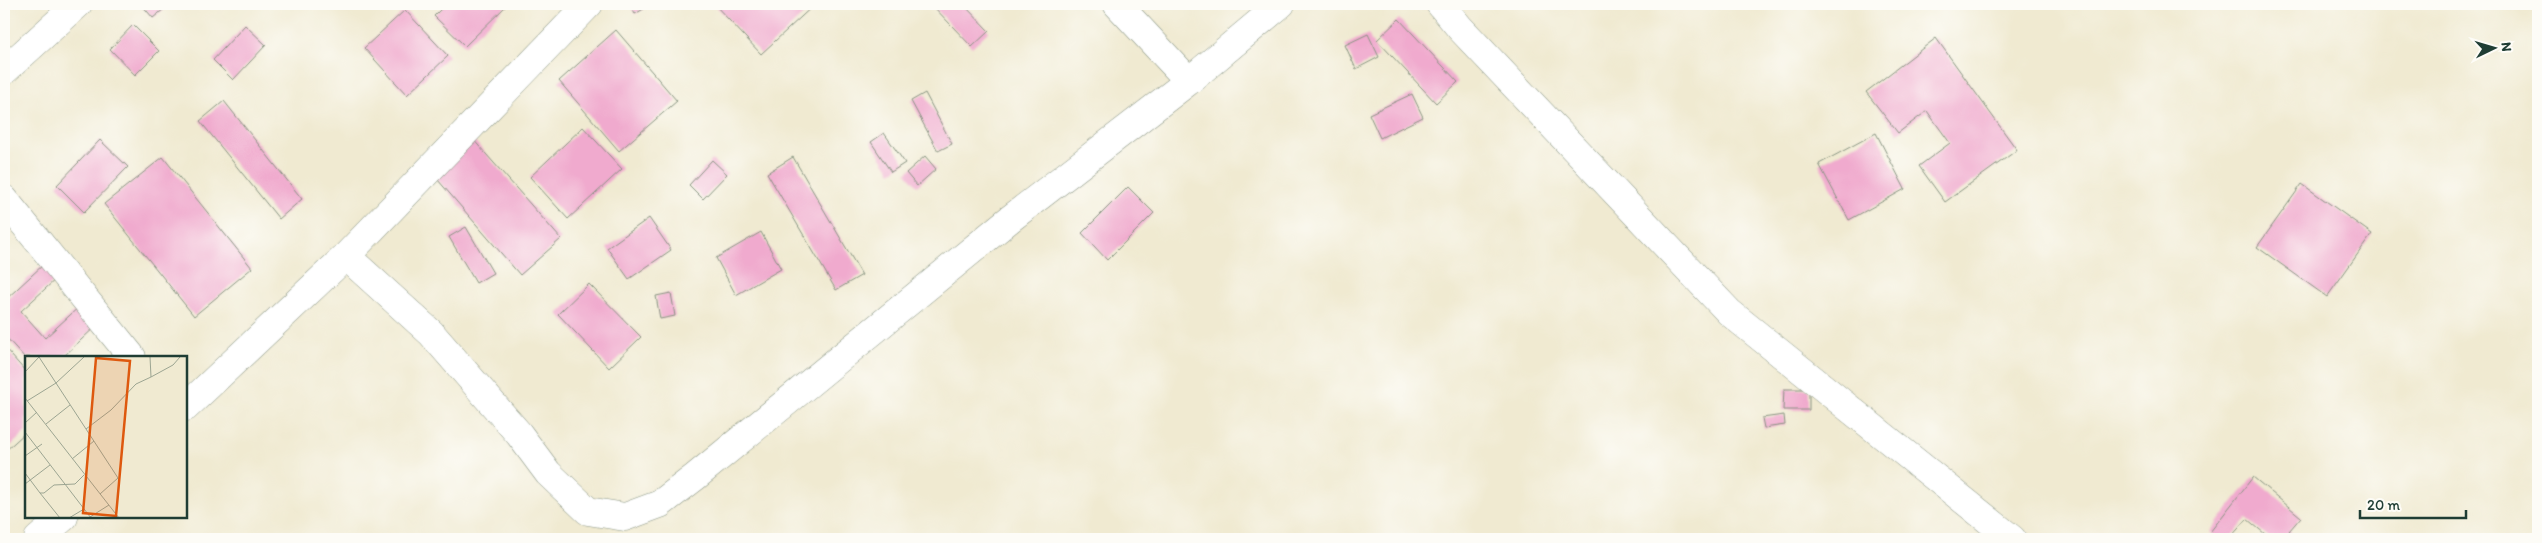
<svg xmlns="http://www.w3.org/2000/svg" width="2542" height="543" viewBox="0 0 2542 543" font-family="Itim,sans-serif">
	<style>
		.building { fill: #f0aace }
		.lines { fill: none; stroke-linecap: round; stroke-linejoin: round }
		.street-casing { stroke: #889482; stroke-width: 29 }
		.street { stroke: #fff; stroke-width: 28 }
		.inset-road { fill: none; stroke: #9ca592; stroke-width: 1 }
		.view { fill: #de580e; fill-opacity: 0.15; stroke: #de580e; stroke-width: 2.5 }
		.inset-edge { fill: none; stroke: #1f3d34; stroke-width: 2.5 }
	</style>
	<rect width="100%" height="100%" fill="#fdfcf7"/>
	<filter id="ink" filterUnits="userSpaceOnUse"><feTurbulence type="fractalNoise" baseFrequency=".02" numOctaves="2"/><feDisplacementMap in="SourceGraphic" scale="10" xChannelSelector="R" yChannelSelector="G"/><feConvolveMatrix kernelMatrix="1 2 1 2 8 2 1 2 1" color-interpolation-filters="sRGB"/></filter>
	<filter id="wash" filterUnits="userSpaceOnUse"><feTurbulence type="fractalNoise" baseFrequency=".0096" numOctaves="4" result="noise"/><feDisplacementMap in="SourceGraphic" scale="20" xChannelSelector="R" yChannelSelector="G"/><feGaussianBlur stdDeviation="1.12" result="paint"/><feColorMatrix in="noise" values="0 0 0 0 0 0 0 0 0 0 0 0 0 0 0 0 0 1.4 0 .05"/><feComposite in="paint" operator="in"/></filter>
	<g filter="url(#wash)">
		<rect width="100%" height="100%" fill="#f0ead1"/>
		<g id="blocks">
			<path class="building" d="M141,4H170L153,18Z
				M446,4H508L465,46L434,16Z
				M629,4H652L635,14Z
				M714,4H815L761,54Z
				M931,4H963L989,31L972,47Z
				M405,10L448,56L407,95L364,48Z
				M1399,19L1458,82L1436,103L1377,40Z
				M133,25L159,51L135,75L110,49Z
				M245,25L266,45L233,80L213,60Z
				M616,30L677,101L619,151L559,81Z
				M1368,34L1379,57L1356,69L1345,45Z
				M1936,38L2017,150L1945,202L1919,166L1950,143L1927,111L1898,133L1866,92Z
				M925,93L952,144L938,151L911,101Z
				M1412,94L1423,117L1380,138L1369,114Z
				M224,101L302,199L279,219L200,121Z
				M583,127L622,169L568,219L530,177Z
				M884,133L905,163L891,172L871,142Z
				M1876,133L1905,189L1849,220L1819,164Z
				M471,137L561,239L520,275L431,172Z
				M100,140L128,167L84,212L57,185Z
				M925,156L936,169L917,186L906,173Z
				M163,157L252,268L194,316L104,204Z
				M793,157L862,275L836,290L767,173Z
				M712,160L727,174L703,199L689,185Z
				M2302,184L2372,234L2327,297L2257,247Z
				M1128,187L1154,213L1107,260L1082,233Z
				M649,218L671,250L629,279L607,248Z
				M466,227L493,273L476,283L449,237Z
				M761,232L781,269L736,295L716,258Z
				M44,264L57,278L21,311L45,338L81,305L98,324L63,357H26V359L4,335V301Z
				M589,284L641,337L609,368L558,314Z
				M671,293L675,316L660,319L656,296Z
				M4,347L26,372V432L4,452Z
				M1784,389H1809V410H1783Z
				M1784,415L1785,425L1764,428L1762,418Z
				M2253,477L2301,517L2289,531L2301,539H2271L2247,519L2229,539H2219L2210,532Z"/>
		</g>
	</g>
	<g filter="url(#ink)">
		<use href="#blocks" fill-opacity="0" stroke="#889482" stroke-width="1"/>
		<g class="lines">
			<g class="street-casing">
				<path id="street" d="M1117,4L1189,81
					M1440,4L1460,28L1729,312L2012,539
					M4,71L78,4
					M4,199L132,357
					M346,256L431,333L519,434L548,473L588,511L625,517L660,504L695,477L1010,219L1189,81L1281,4
					M186,407L346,256L589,4
					M38,539L64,517"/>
			</g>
			<use href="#street" class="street"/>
		</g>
	</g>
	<g transform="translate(25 356)">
		<rect width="162" height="162" fill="#f0ead1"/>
		<path class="inset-road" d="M14,1L61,73M0,16L14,1M126,21L148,9L155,1M0,42L94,162M2,45L31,27L59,1M0,67L12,56M21,68L45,49M0,76L66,162M0,100L17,88M47,103L69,85M0,117L15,137H19L29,129L50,128L59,119M0,128L25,109M15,137L35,162M75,138L93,122L61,73L86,54L111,28L126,21L125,1M65,161L84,149M44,162L59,153"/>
		<path class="view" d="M71,2L105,5L91,160L58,157Z"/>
		<rect width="162" height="162" class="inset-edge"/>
	</g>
	<rect width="2542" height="543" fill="none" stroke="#fdfcf7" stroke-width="20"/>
	<g transform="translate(2494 48) rotate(85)" stroke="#fdfcf7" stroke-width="4" paint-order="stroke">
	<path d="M0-4L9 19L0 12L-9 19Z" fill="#1f3d34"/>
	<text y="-8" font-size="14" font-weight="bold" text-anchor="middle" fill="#1f3d34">N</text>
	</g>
	<path d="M2360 510v8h106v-8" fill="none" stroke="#1f3d34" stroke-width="2.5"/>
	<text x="2367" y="510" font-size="15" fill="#1f3d34" stroke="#fdfcf7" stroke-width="4" paint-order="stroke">20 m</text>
</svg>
